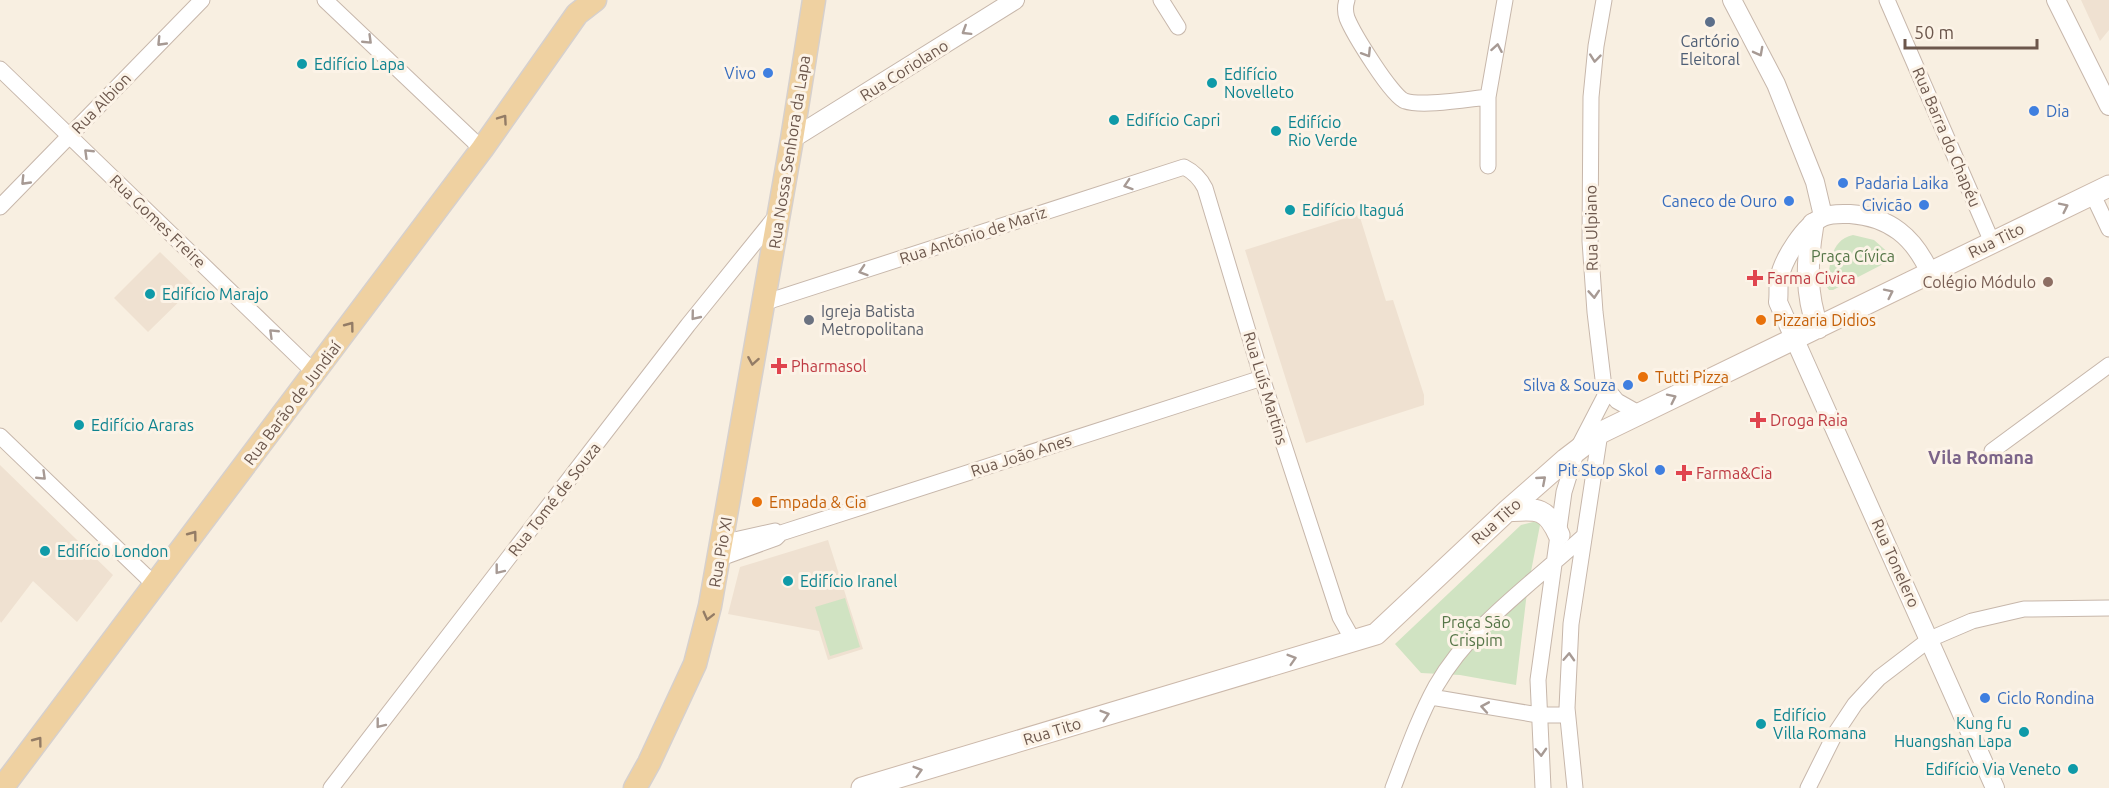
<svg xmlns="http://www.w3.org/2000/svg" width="2109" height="788" viewBox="0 0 2109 788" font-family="Ubuntu,sans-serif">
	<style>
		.residential { fill: #efe1d1 }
		.green { fill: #d0e3c2 }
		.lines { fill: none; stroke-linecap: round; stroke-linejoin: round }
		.minor-casing { stroke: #c7b7ab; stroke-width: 17 }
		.tertiary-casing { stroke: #c7b7ab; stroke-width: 20 }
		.secondary-casing { stroke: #ccb9ab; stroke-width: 23 }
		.primary-casing { stroke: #d6d0cd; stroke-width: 25 }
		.minor { stroke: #fff; stroke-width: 15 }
		.tertiary { stroke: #fff; stroke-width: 18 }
		.secondary { stroke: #fff; stroke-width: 21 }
		.primary { stroke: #efd1a1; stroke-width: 22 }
		.oneway { stroke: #a79a94 }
		.oneway2 { stroke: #937c66 }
		.service-dot { fill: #5c6f8a; stroke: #fcf3e7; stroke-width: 2 }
		.culture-dot { fill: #0f9aa8; stroke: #fcf3e7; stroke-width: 2 }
		.shop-dot { fill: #3f7fe0; stroke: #fcf3e7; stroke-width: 2 }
		.health-dot { fill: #e0444e; stroke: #fcf3e7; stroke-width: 2 }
		.education-dot { fill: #8d6e63; stroke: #fcf3e7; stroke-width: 2 }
		.worship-dot { fill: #6b7280; stroke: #fcf3e7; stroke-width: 2 }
		.food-dot { fill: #e8710a; stroke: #fcf3e7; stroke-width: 2 }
		.labels { text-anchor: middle; stroke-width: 6; stroke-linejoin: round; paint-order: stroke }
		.service-label { font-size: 16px; fill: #4e5e75; stroke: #fcf3e7 }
		.culture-label { font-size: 16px; fill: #0d838f; stroke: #fcf3e7; text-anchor: start }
		.street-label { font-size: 16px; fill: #6c574c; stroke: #fcf3e7 }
		.shop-label { font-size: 16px; fill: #366cbe; stroke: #fcf3e7; text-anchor: end }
		.park-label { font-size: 16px; fill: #567648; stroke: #fcf3e7 }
		.health-label { font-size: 16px; fill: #be3a42; stroke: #fcf3e7; text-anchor: start }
		.education-label { font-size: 16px; fill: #785e54; stroke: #fcf3e7; text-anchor: end }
		.worship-label { font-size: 16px; fill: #5b616d; stroke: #fcf3e7; text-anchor: start }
		.food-label { font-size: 16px; fill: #c56008; stroke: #fcf3e7; text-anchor: start }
		.neighbourhood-label { font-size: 18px; font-weight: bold; fill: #7b6489; stroke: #fcf3e7 }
	</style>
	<rect width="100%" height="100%" fill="#f8efe1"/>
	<path class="residential" d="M2081,0H2109V30L2100,41Z
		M1359,214L1386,301L1393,300L1424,395V405L1306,443L1245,250Z
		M160,252L195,286L148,332L114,298Z
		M0,465L113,575L77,622L33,581L1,623L0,621Z
		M828,540L863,649L828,660L819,631L728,614L740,567Z"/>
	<path class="green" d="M1853,235L1874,240L1891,255V260L1833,290H1829L1827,287C1830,267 1829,240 1853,235Z
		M1541,520L1527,592L1516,685L1460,675L1421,673L1395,644L1521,525Z
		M845,598L860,647L830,656L815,607Z"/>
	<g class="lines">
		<g class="minor-casing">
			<path id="minor" d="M325,0L482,149
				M1161,0L1178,27
				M1347,0C1345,6 1345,12 1347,18C1353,33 1392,97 1405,101C1423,107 1468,99 1488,97
				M1887,0L1992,242
				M0,69L315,373
				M1488,166V97L1505,0
				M2092,193L2109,229
				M0,207L202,0
				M763,303L1184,167C1194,172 1200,178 1205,188L1262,378L1340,617L1353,640
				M1604,385L1617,401L1640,414
				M0,436L155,585
				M1992,451L2109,365
				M721,543L775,531
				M718,559L776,538L781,533L1262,378
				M1431,697L1538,715H1567
				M331,788L688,325L777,215
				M1393,788C1406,754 1418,719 1436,686C1471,625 1533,583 1584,536
				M1543,788L1538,680L1564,492L1577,450L1605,396L1595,312L1590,241L1591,97L1596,46L1604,0
				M1575,788L1567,708L1571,624L1600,433
				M1808,788L1835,734L1855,704L1879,678L1930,639L1972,621L2024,609L2109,608"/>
		</g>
		<g class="tertiary-casing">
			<path id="tertiary" d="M1732,0L1776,84L1815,182L1823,216
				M2056,0L2109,106
				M792,139L1015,0
				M1930,273C1914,237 1890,217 1850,214C1842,214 1831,213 1823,217C1804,225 1783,259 1779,279C1778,286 1779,295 1778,302L1995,788"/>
		</g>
		<g class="secondary-casing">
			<path id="secondary" d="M1813,224C1807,260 1805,293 1818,328
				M1507,511C1536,509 1546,506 1559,535
				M862,788L1376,634L1507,511L1566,459L1600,433L2109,186"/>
		</g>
		<g class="primary-casing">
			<path id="primary" d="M2,788L482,149L577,14L595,0
				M635,788L649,763L695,664L710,606L792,139L814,0"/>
		</g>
		<use href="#minor" class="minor"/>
		<use href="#tertiary" class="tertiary"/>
		<use href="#secondary" class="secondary"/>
		<use href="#primary" class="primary"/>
	</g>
	<defs><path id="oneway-chevron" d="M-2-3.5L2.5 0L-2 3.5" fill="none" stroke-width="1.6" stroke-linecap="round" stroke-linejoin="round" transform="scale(1.5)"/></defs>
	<g class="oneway">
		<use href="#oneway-chevron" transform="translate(966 31) rotate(148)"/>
		<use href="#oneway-chevron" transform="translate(368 40) rotate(44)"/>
		<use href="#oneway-chevron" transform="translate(161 42) rotate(134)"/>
		<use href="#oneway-chevron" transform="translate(1497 48) rotate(-80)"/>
		<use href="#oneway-chevron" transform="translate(1759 52) rotate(62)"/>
		<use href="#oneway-chevron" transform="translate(1367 53) rotate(58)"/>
		<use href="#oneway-chevron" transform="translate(1595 58) rotate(96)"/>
		<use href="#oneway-chevron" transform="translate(88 153) rotate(-136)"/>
		<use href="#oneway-chevron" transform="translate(25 181) rotate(134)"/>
		<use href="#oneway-chevron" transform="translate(1128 185) rotate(162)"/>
		<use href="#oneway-chevron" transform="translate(2064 207) rotate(-26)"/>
		<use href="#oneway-chevron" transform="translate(863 271) rotate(162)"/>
		<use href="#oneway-chevron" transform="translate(1889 293) rotate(-26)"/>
		<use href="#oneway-chevron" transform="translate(1594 294) rotate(86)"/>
		<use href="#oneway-chevron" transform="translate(695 316) rotate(129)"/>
		<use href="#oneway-chevron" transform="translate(273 333) rotate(-136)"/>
		<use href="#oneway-chevron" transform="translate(1672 398) rotate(-26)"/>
		<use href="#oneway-chevron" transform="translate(42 476) rotate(44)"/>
		<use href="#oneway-chevron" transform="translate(1542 480) rotate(-41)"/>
		<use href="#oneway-chevron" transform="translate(499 570) rotate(128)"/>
		<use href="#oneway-chevron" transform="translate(1569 657) rotate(-87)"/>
		<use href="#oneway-chevron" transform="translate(1292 659) rotate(-17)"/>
		<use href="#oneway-chevron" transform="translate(1485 707) rotate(-170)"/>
		<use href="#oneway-chevron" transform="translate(1105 715) rotate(-17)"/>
		<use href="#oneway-chevron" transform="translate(380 724) rotate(128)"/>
		<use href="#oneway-chevron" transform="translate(1541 752) rotate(87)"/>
		<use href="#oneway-chevron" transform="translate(918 771) rotate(-17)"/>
	</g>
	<g class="oneway2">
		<use href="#oneway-chevron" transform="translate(503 119) rotate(-55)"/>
		<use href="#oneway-chevron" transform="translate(350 326) rotate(-53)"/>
		<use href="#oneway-chevron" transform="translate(753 361) rotate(100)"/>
		<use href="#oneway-chevron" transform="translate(193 535) rotate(-53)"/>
		<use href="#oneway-chevron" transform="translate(708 616) rotate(104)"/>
		<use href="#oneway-chevron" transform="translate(38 741) rotate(-53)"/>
	</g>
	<circle class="service-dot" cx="1710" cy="22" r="6"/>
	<g class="culture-dot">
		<circle cx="302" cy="64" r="6"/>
		<circle cx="1212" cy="83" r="6"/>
		<circle cx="1114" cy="120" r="6"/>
		<circle cx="1276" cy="131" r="6"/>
		<circle cx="1290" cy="210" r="6"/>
		<circle cx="150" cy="294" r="6"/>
		<circle cx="79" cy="425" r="6"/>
		<circle cx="45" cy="551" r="6"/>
		<circle cx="788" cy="581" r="6"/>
		<circle cx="1761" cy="724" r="6"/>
		<circle cx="2024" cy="732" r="6"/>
		<circle cx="2073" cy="769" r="6"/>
	</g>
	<g class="shop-dot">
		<circle cx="768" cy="73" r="6"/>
		<circle cx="2034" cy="111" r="6"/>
		<circle cx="1843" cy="183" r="6"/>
		<circle cx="1789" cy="201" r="6"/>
		<circle cx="1924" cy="205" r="6"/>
		<circle cx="1628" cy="385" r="6"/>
		<circle cx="1660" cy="470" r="6"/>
		<circle cx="1985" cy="698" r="6"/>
	</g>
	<g class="health-dot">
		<path d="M1752 269h6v6h6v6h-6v6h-6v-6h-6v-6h6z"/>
		<path d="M776 357h6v6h6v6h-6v6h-6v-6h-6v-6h6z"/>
		<path d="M1755 411h6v6h6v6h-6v6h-6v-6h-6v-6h6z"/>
		<path d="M1681 464h6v6h6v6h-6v6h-6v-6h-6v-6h6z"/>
	</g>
	<circle class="education-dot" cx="2048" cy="282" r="6"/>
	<circle class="worship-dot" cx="809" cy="320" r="6"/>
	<g class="food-dot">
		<circle cx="1761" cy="320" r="6"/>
		<circle cx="1643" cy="377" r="6"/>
		<circle cx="757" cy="502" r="6"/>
	</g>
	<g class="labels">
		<g class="service-label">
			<text x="1710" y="47">Cartório<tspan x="1710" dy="18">Eleitoral</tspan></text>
		</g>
		<g class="culture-label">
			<text x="314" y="70">Edifício Lapa</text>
			<text x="1224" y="80">Edifício<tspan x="1224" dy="18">Novelleto</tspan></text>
			<text x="1126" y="126">Edifício Capri</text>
			<text x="1288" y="128">Edifício<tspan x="1288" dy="18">Rio Verde</tspan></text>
			<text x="1302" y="216">Edifício Itaguá</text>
			<text x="162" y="300">Edifício Marajo</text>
			<text x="91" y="431">Edifício Araras</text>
			<text x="57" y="557">Edifício London</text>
			<text x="800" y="587">Edifício Iranel</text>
			<text x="1773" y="721">Edifício<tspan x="1773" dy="18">Villa Romana</tspan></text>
			<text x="2012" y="729" text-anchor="end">Kung fu<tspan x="2012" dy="18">Huangshan Lapa</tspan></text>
			<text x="2061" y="775" text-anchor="end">Edifício Via Veneto</text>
		</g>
		<g class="street-label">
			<text transform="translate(904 70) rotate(-32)" y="6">Rua Coriolano</text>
			<text transform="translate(101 103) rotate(-46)" y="6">Rua Albion</text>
			<text transform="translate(1947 137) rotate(67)" y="6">Rua Barra do Chapéu</text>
			<text transform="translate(789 152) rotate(-81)" y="6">Rua Nossa Senhora da Lapa</text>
			<text transform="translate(158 221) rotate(44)" y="6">Rua Gomes Freire</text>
			<text transform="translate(1591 228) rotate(-91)" y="6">Rua Ulpiano</text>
			<text transform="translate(973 235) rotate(-18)" y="6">Rua Antônio de Mariz</text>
			<text transform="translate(1996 240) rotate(-26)" y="6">Rua Tito</text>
			<text transform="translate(1266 388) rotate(73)" y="6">Rua Luís Martins</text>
			<text transform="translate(292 403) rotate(-53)" y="6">Rua Barão de Jundiaí</text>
			<text transform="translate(1021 455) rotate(-18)" y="6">Rua João Anes</text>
			<text transform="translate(554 499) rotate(-52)" y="6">Rua Tomé de Souza</text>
			<text transform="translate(1496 521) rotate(-42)" y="6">Rua Tito</text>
			<text transform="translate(720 552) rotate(-80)" y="6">Rua Pio XI</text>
			<text transform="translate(1896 563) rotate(66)" y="6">Rua Tonelero</text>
			<text transform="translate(1052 731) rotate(-17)" y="6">Rua Tito</text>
		</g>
		<g class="shop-label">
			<text x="756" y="79">Vivo</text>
			<text x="2046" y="117" text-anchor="start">Dia</text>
			<text x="1855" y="189" text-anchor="start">Padaria Laika</text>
			<text x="1777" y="207">Caneco de Ouro</text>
			<text x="1912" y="211">Civicão</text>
			<text x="1616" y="391">Silva &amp; Souza</text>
			<text x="1648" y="476">Pit Stop Skol</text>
			<text x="1997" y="704" text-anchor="start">Ciclo Rondina</text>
		</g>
		<g class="park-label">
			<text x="1853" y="262">Praça Cívica</text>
			<text x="1476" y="628">Praça São<tspan x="1476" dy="18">Crispim</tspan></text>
		</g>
		<g class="health-label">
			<text x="1767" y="284">Farma Civica</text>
			<text x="791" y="372">Pharmasol</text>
			<text x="1770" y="426">Droga Raia</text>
			<text x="1696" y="479">Farma&amp;Cia</text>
		</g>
		<g class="education-label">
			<text x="2036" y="288">Colégio Módulo</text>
		</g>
		<g class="worship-label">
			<text x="821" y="317">Igreja Batista<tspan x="821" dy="18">Metropolitana</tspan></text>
		</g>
		<g class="food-label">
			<text x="1773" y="326">Pizzaria Didios</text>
			<text x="1655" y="383">Tutti Pizza</text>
			<text x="769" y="508">Empada &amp; Cia</text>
		</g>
		<g class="neighbourhood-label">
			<text x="1981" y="464">Vila Romana</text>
		</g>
	</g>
	<path d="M1905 39v9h132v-9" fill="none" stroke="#6c574c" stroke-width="3"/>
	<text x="1914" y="39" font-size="18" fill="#6c574c" stroke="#fcf3e7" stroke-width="4.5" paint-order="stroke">50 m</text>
</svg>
